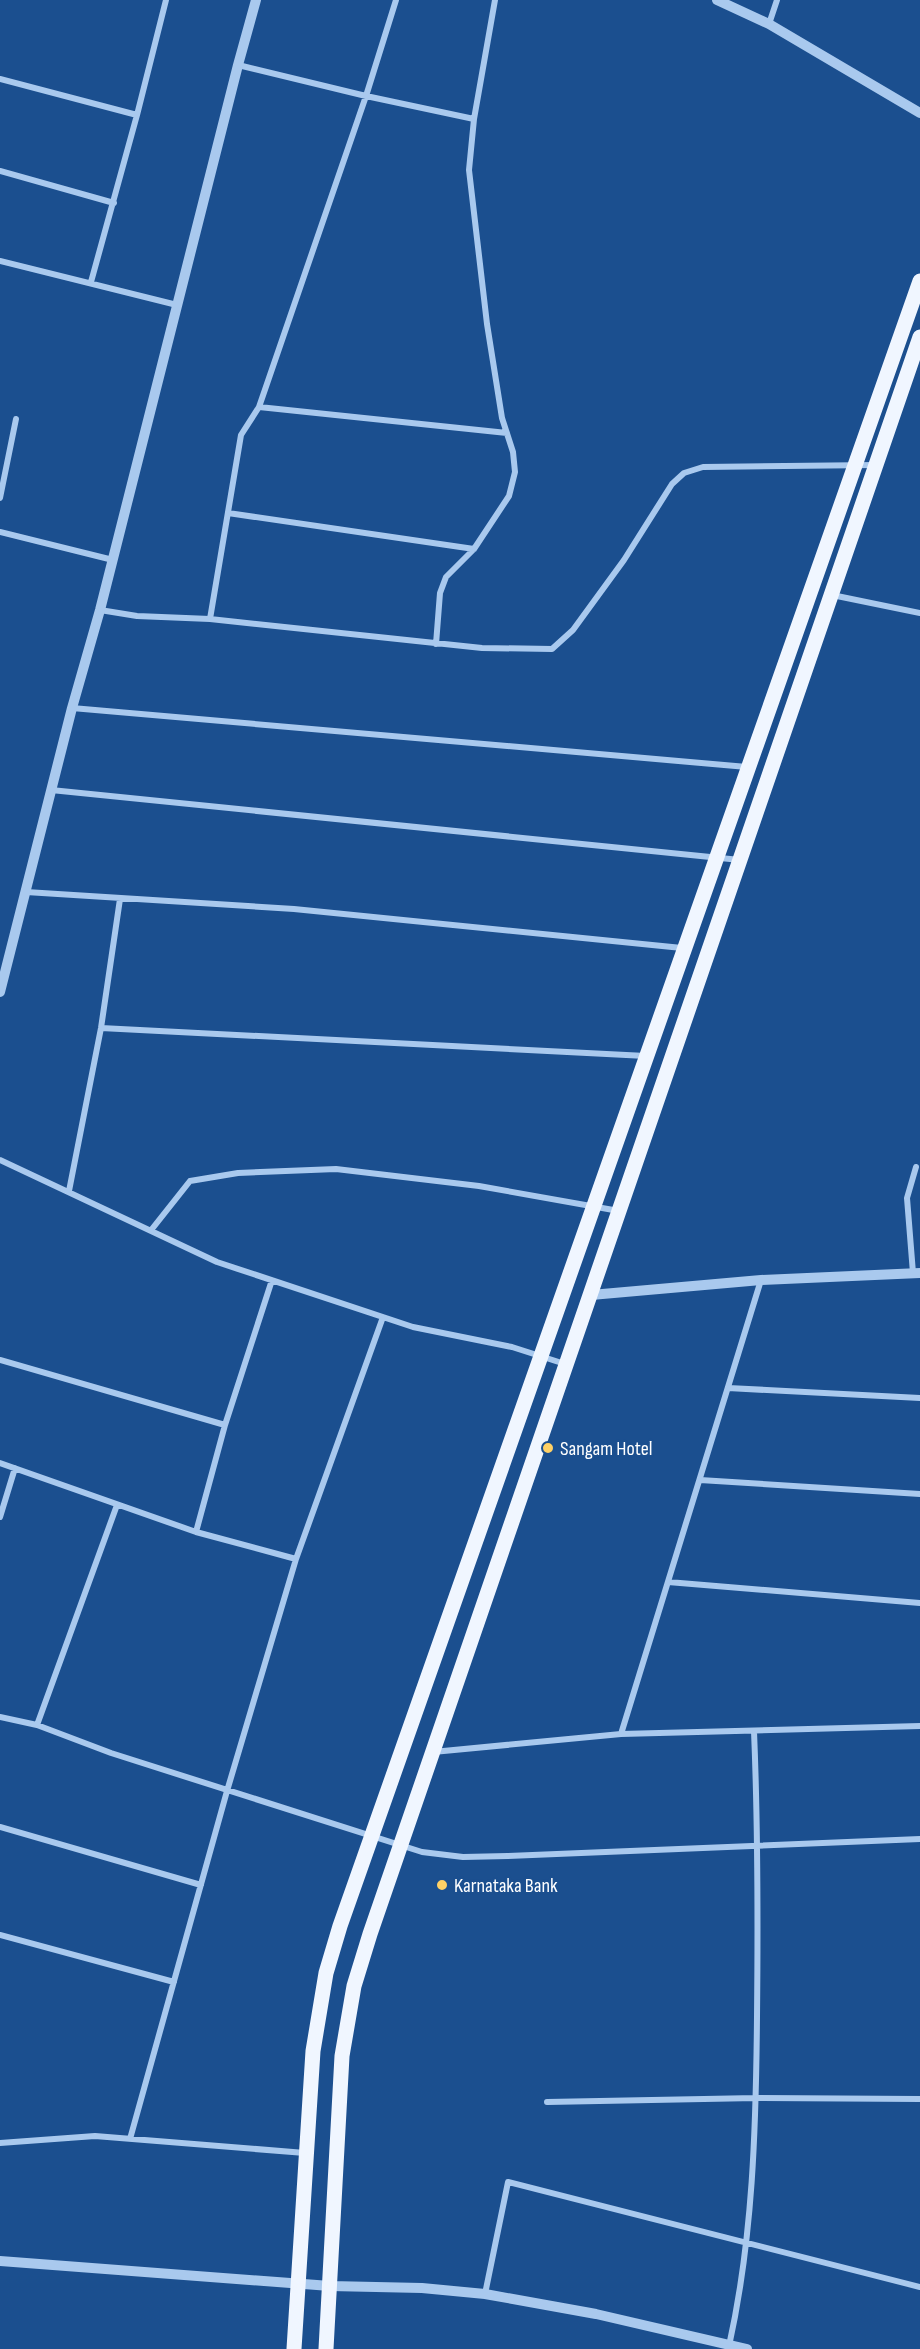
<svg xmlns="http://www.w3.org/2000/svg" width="920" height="2349" viewBox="0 0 920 2349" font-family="'Sofia Sans Condensed',sans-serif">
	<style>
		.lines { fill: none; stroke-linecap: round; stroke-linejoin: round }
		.minor { stroke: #a9c9ee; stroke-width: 6 }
		.tertiary { stroke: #a9c9ee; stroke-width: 10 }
		.primary { stroke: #f0f6ff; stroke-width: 15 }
		.poi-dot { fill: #ffd166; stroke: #1b4f8f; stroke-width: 2 }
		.labels { text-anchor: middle; stroke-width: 4.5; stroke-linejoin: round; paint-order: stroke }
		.poi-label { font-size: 20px; fill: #fff; stroke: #1b4f8f; text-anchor: start }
	</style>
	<rect width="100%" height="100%" fill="#1b4f8f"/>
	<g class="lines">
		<path class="minor" d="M769,24L777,0
			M238,65L366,96L474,119
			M0,79L137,115L91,282
			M137,115L166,0
			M0,171L114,203
			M0,261L177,305
			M259,407L507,433
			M0,498L16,419
			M228,513L474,549
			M0,532L113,560
			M832,595L920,613
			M100,610L137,616L210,619L482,648L552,649L573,630L624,560L672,484L684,473L703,467L875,465
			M210,619L241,435L259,407L366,96L396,0
			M436,644L440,593L446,577L474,549L509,496L515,472L513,452L502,418L487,324L469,170L474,119L495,0
			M72,708L747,767
			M51,790L740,860
			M26,892L294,909L682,948
			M101,1028L646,1056
			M0,1160L217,1262L413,1327L512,1347L565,1364
			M69,1191L101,1028L120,899
			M152,1229L190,1181L238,1173L336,1169L479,1186L619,1211
			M913,1273L907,1198L916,1167
			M0,1360L225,1425
			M728,1388L920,1398
			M0,1463L196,1532L296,1559
			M700,1480L920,1494
			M0,1517L15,1468
			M196,1532L225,1425L272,1280
			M668,1582L920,1603
			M0,1717L37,1725L111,1753L422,1852L463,1857L508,1856L920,1839
			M37,1725L117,1505
			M621,1734L761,1280
			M433,1752L621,1734L920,1726
			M0,1827L201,1885
			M0,1935L174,1982
			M547,2102L756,2098L920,2099
			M130,2139L227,1791L296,1559L383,1317
			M0,2143L95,2136L305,2153
			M485,2294L508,2182L920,2287
			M729,2346C753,2238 756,2127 757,2017C758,1921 758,1827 754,1731"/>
		<path class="tertiary" d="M717,0L769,24L920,113
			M0,992L72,708L100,610L238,65L256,0
			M591,1295L761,1280L920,1273
			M0,2261L330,2286L422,2288L485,2294L596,2314L747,2349"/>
		<path class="primary" d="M294,2349L313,2051L326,1973L340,1926L920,281
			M326,2349L342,2056L354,1986L370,1934L920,337"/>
	</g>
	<g class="poi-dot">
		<circle cx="548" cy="1448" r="6"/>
		<circle cx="442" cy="1885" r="6"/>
	</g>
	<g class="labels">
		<g class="poi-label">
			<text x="560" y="1455">Sangam Hotel</text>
			<text x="454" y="1892">Karnataka Bank</text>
		</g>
	</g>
</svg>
